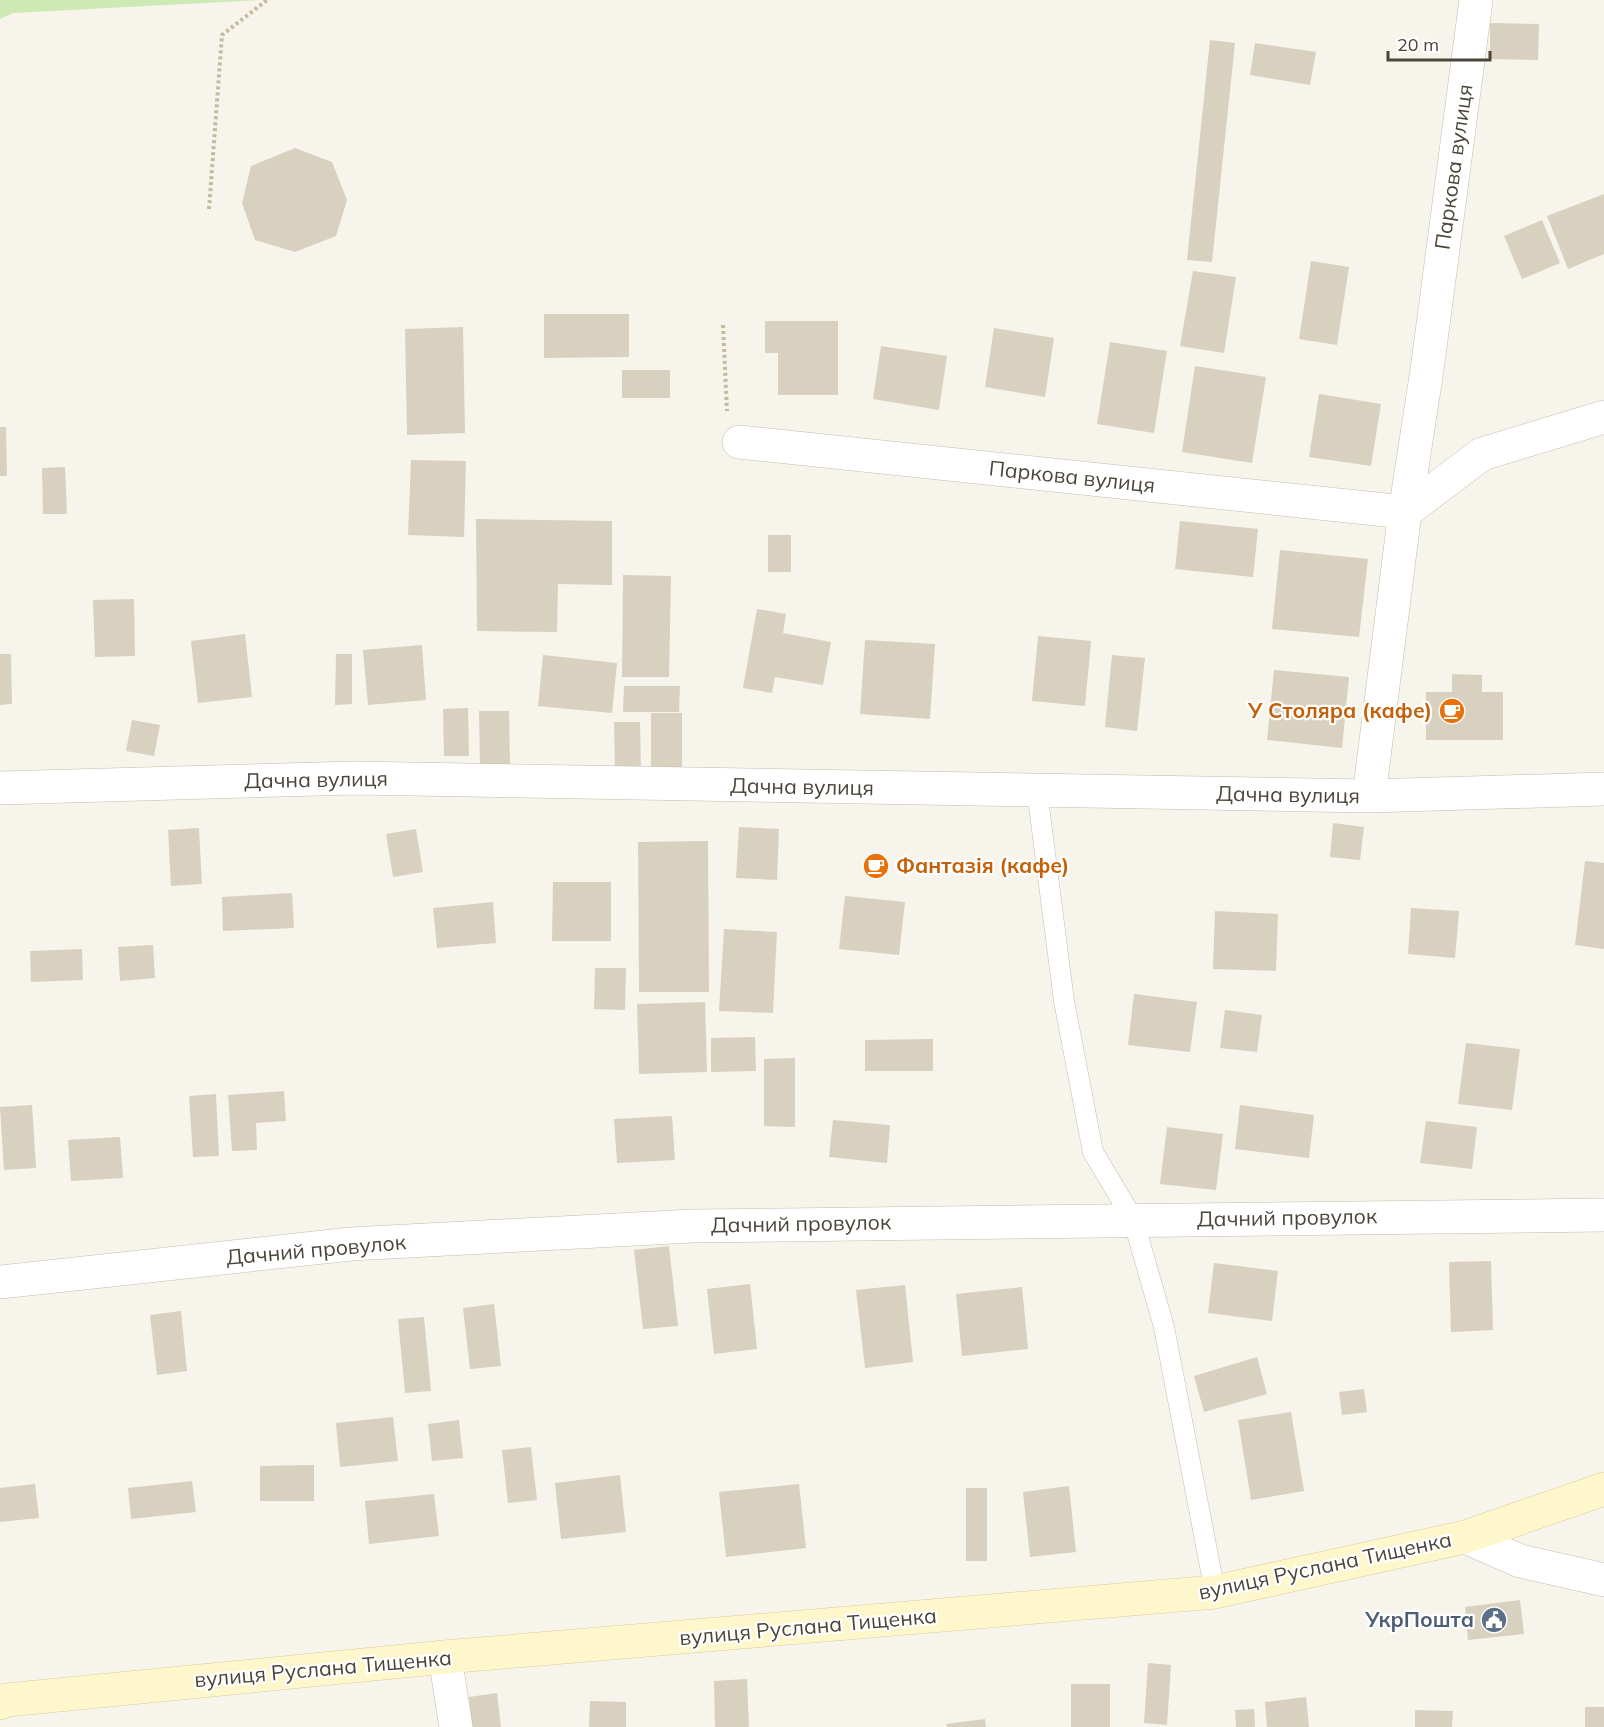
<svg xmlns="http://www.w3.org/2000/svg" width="1604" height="1727" viewBox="0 0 1604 1727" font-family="Mulish,sans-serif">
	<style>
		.green { fill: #cdeab4 }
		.building { fill: #d8d1c0 }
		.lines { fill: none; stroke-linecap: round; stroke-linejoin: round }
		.lane-casing { stroke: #c2bdad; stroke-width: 21 }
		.street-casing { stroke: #c2bdad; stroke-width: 34 }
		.secondary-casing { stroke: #d7cb9b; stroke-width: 34 }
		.path { stroke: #c4ba9e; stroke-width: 4; stroke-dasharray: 3 3; stroke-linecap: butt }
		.lane { stroke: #fff; stroke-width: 20 }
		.street { stroke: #fff; stroke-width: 33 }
		.secondary { stroke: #fff7cc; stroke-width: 33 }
		.labels { text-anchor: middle; stroke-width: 4.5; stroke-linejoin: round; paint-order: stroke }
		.street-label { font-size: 21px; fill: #4b4539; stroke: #fff }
		.food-label { font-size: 21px; font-weight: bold; fill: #c56008; stroke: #fff; text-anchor: end }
		.service-label { font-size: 21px; font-weight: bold; fill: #4e5e75; stroke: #fff; text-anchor: end }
	</style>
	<rect width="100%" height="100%" fill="#f6f4eb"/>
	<path class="green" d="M0,0H259L13,13L0,19Z"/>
	<path class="building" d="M1490,23L1539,24L1538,60L1490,59Z
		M1210,40L1235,43L1212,262L1187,260Z
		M1255,43L1316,52L1310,85L1250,75Z
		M295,148L332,162L347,200L336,236L295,252L255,240L242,203L251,166Z
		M1604,194V254L1568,269L1547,216Z
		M1542,220L1560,263L1522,279L1504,236Z
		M1311,261L1349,267L1337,345L1299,339Z
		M1193,271L1236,277L1224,353L1180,346Z
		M544,314H629V357L544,358Z
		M765,321H838V395H778V353H765Z
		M463,327L465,433L407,435L405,329Z
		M994,328L1054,338L1045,397L985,387Z
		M1110,342L1167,351L1154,433L1097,424Z
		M881,346L947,356L939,410L873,399Z
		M1195,366L1266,377L1252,463L1182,452Z
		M622,370H670V398H622Z
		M1319,394L1381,404L1371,466L1309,457Z
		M0,427H6L7,476H0Z
		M411,460L466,461L464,537L408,535Z
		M65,467L67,514H43L42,468Z
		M476,519L612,521V585L558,584L557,632L477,631Z
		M1180,521L1258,529L1253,577L1175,569Z
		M768,535H791V572H768Z
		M1280,550L1368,559L1359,637L1272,629Z
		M623,575L671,576L669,677H622Z
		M134,599L135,656L95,657L93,600Z
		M757,609L786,614L783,633L831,642L823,685L775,677L772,693L743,688Z
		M245,634L252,697L198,703L191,641Z
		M1038,636L1091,641L1085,706L1032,701Z
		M865,640L935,644L930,719L860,714Z
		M422,645L426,700L368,705L363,650Z
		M0,654H11L12,704L0,705Z
		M336,654H352V704L335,705Z
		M543,655L617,663L612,713L538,706Z
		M1112,655L1145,658L1137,731L1105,727Z
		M1274,670L1349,677L1342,748L1267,740Z
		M1452,674L1482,675V692H1503V740H1426V692H1452Z
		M624,686H680L679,712H623Z
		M468,708L469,756H444L443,709Z
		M479,711H509L510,765H480Z
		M651,713H682V771H651Z
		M132,720L160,725L154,756L126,751Z
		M614,722H640L641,772H615Z
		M1333,823L1364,827L1360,860L1330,857Z
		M739,827L779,829L777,880L736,878Z
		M199,828L202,884L171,886L168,830Z
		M416,829L423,872L393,877L386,834Z
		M708,841L709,992H639L638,842Z
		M1585,861L1604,863V949L1575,945Z
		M553,882H611V941H552Z
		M292,893L294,928L223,931L222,897Z
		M845,896L905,902L899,955L839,949Z
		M493,902L496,943L437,948L433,908Z
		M1411,908L1459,911L1455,958L1408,954Z
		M1215,911L1278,914L1276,971L1213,969Z
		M724,929L777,932L773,1013L719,1011Z
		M153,945L155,978L120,981L118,947Z
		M82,949L83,980L31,982L30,951Z
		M595,968H626L625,1010L594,1009Z
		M1134,994L1197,1002L1190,1052L1128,1045Z
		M705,1002L707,1072L639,1074L637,1004Z
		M1225,1010L1262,1015L1257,1052L1220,1048Z
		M755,1037L756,1071L711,1072V1038Z
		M933,1039V1071H865V1040Z
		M1466,1043L1520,1049L1512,1110L1458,1104Z
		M795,1058V1127L764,1126V1059Z
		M284,1091L286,1121L256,1123L257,1150L232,1151L228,1095Z
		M216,1094L219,1156L193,1157L189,1096Z
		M32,1105L36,1168L4,1170L0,1107Z
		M1240,1105L1314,1115L1309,1158L1235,1149Z
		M672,1116L675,1160L617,1163L614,1119Z
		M833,1120L890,1125L887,1163L829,1157Z
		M1426,1121L1477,1127L1472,1169L1420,1163Z
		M1167,1127L1223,1134L1216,1190L1160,1184Z
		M120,1137L123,1178L71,1181L68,1140Z
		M669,1246L678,1326L643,1329L634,1250Z
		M1491,1261L1493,1330L1451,1332L1449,1262Z
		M1214,1263L1278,1271L1272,1321L1208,1313Z
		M750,1284L757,1349L714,1354L707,1289Z
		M905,1285L913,1362L865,1368L856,1290Z
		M1022,1287L1028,1349L962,1356L956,1294Z
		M494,1304L501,1366L470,1369L463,1308Z
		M181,1311L187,1371L157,1375L150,1315Z
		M424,1317L431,1391L405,1393L398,1319Z
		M1257,1357L1267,1394L1204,1412L1194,1376Z
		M1364,1389L1367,1412L1342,1415L1339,1392Z
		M1291,1412L1304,1491L1251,1500L1238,1420Z
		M393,1417L398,1461L340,1467L336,1423Z
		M459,1420L463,1458L432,1461L428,1424Z
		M531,1447L537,1500L508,1503L502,1450Z
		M314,1465V1501H260V1466Z
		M620,1475L626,1532L561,1539L555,1483Z
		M192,1481L196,1512L131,1519L128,1488Z
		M35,1484L39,1518L0,1522V1488Z
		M799,1484L806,1548L726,1557L719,1492Z
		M1069,1486L1076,1552L1030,1557L1023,1492Z
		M966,1488H987V1561H966Z
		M434,1494L439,1536L369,1544L365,1501Z
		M1520,1600L1524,1634L1468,1640L1465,1607Z
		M1148,1663L1171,1665L1167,1725L1144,1723Z
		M747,1679L749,1727H715L714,1681Z
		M1071,1684H1110V1727H1071Z
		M497,1693L501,1727H472L469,1697Z
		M1306,1697L1309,1727H1267L1265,1702Z
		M590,1701L626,1702V1727H589Z
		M1585,1707H1604V1727H1585Z
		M1254,1709L1255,1727H1236L1235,1710Z
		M1415,1710L1453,1711L1452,1727H1415Z
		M985,1719L986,1727H947L946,1724Z"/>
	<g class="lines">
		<g class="lane-casing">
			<path id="lane" d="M1037,791L1064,1001L1093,1152L1133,1219L1164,1327L1215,1592"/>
		</g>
		<g class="street-casing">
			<path id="street" d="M739,442L1405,512L1427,370L1476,0
				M0,788L354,778L1369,796L1604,789
				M1369,796L1405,512L1482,454L1604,417
				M0,1282L351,1244L692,1226L1604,1215
				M1465,1537L1520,1561L1604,1580
				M445,1657L456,1727"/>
		</g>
		<g class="secondary-casing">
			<path id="secondary" d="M0,1703L7,1700L445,1657L1215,1592L1465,1537L1604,1489"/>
		</g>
		<path class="path" d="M209,209L222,35L267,0
			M723,325L727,411"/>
		<use href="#lane" class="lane"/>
		<use href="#street" class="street"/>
		<use href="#secondary" class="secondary"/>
	</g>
	<defs>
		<g id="cafe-disc" transform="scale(1.35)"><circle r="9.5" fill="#e8710a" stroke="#fff"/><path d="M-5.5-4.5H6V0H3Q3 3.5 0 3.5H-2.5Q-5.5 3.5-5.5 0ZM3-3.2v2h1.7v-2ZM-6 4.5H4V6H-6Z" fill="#fff"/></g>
		<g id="civic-disc" transform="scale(1.35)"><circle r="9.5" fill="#5c6f8a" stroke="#fff"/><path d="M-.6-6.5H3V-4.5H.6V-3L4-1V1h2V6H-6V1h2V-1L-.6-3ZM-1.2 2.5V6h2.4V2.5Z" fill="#fff"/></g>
	</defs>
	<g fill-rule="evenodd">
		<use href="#cafe-disc" x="1452" y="711"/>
		<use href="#cafe-disc" x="876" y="866"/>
		<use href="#civic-disc" x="1494" y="1620"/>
	</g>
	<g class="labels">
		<g class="street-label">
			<text transform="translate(1454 167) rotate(-82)" y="7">Паркова вулиця</text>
			<text transform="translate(1072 477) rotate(6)" y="7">Паркова вулиця</text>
			<text transform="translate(316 780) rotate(-1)" y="7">Дачна вулиця</text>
			<text transform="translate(802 787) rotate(1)" y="7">Дачна вулиця</text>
			<text transform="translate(1288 795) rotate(1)" y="7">Дачна вулиця</text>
			<text transform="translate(1287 1218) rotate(-1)" y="7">Дачний провулок</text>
			<text transform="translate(801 1224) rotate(-1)" y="7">Дачний провулок</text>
			<text transform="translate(316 1250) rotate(-5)" y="7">Дачний провулок</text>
			<text transform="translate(1325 1566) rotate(-12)" y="7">вулиця Руслана Тищенка</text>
			<text transform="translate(808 1627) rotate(-5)" y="7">вулиця Руслана Тищенка</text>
			<text transform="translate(323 1669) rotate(-5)" y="7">вулиця Руслана Тищенка</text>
		</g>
		<g class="food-label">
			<text x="1432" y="718">У Столяра (кафе)</text>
			<text x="896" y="873" text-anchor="start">Фантазія (кафе)</text>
		</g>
		<g class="service-label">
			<text x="1474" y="1627">УкрПошта</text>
		</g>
	</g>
	<path d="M1388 51v9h102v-9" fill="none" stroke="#4b4539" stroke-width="3"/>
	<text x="1397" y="51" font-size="18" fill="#4b4539" stroke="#ffffff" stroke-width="4.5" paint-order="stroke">20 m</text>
</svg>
